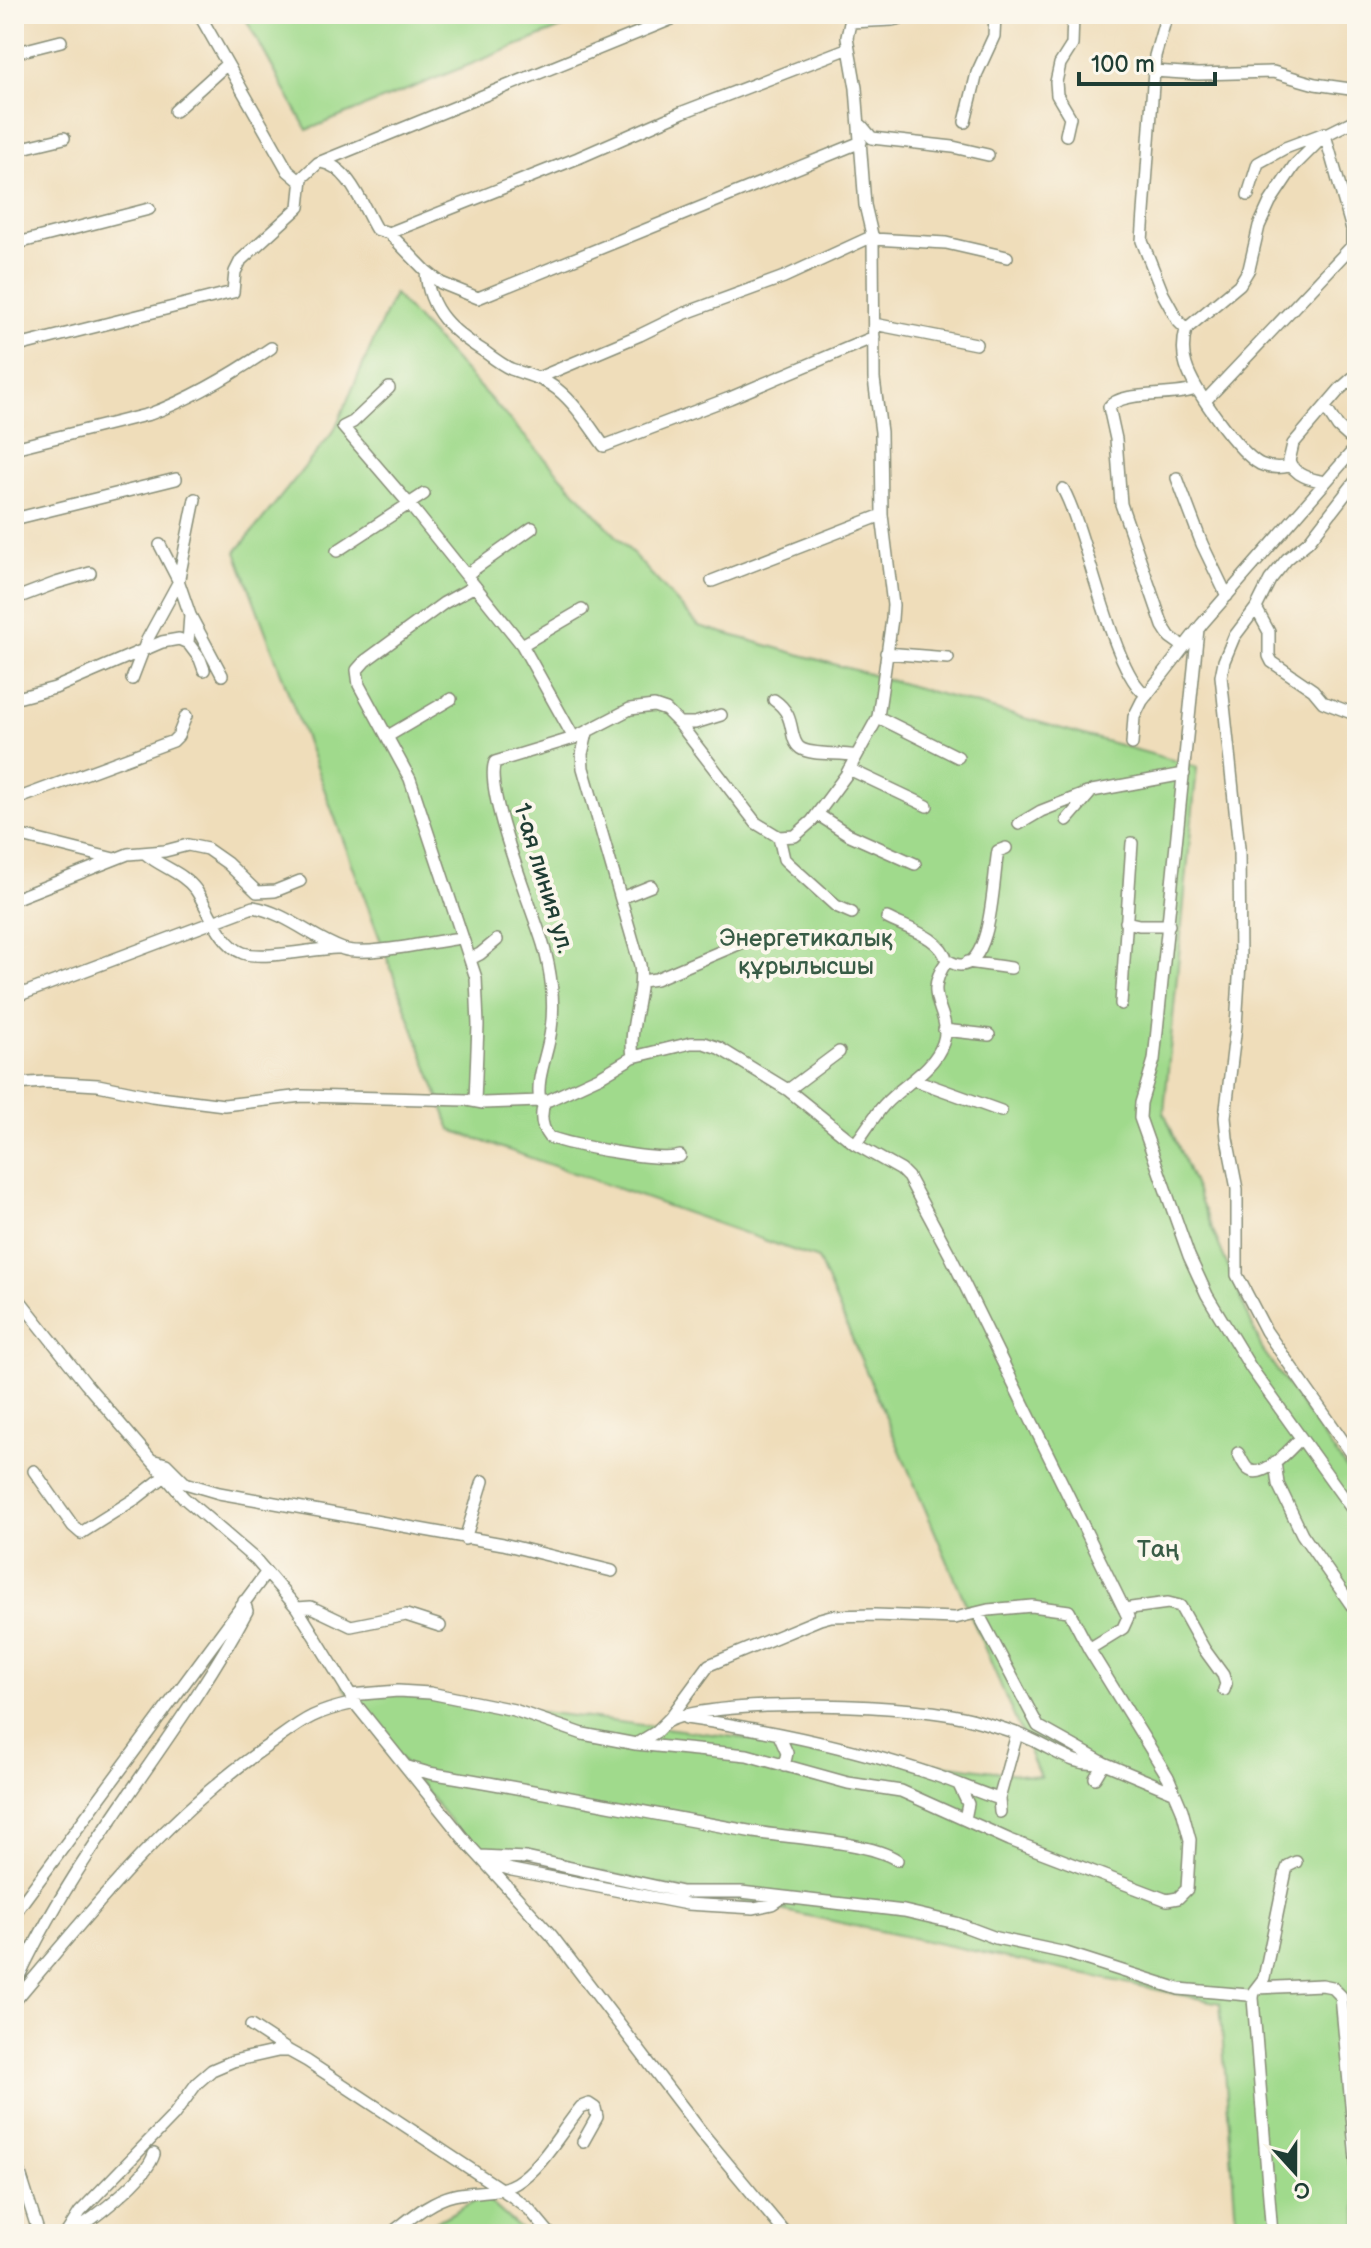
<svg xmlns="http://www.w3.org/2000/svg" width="1371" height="2248" viewBox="0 0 1371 2248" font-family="'Balsamiq Sans',sans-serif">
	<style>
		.green { fill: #a0da8c; stroke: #608c60; stroke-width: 2 }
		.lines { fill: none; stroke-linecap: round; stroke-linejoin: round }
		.minor-casing { stroke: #878d77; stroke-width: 14 }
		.minor { stroke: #fff; stroke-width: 11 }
		.labels { text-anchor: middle; stroke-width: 8; stroke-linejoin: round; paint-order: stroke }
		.street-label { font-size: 24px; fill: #1f3d34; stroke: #fbf7ec }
		.park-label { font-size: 24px; fill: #395c46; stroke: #fbf7ec }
	</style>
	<rect width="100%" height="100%" fill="#fbf7ec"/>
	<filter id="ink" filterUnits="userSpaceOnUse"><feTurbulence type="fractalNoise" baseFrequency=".0125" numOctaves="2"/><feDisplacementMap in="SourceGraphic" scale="16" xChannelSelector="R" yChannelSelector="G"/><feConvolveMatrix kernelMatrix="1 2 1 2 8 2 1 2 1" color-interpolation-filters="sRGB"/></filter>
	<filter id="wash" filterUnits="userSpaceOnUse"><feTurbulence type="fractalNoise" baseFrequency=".006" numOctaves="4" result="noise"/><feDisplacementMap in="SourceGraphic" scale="32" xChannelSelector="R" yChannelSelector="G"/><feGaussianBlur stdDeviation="1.8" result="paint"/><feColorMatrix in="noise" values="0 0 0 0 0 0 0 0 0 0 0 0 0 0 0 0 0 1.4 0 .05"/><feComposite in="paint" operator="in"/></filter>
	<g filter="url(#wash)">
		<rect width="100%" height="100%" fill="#efddba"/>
		<path class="green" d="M243,14H596L307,130Z
			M394,294L699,626L1197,767L1164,1112L1262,1349L1357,1484V2234H1237L1220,2003L468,1844L343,1686L1040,1777L818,1259L451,1130L236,552L334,431Z
			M483,2196L526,2234H414Z"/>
	</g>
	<g filter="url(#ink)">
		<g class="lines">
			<g class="minor-casing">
				<path id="minor" d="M199,14L288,171L301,182
					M1167,14L1155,56L1142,241L1163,294L1178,321L1186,329
					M850,22L892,20L920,14
					M14,53L61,41
					M1154,71L1198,74L1273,72L1315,84L1357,90
					M175,111L227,64
					M965,122L977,73L994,36L995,14
					M862,126L872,138L953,147L988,155
					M1066,135L1070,117L1057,95L1056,82L1060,64L1072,45L1073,14
					M14,150L64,138
					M321,162C349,166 363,207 376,229L389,233L578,158L683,112L849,48
					M1248,195L1258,163L1285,148L1325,133
					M389,233L426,271C428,311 453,332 485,352C493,358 502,365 511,369C527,375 543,378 557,389C576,404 590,427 604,446L730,398L874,337
					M873,239L946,243L1007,257
					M14,244L149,209
					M426,271L441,283L478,298L861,142
					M874,324L976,344
					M14,347L233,292L235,272L241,260L299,207L302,178L318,163L684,14
					M538,378L640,335L683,314L784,277L873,236
					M389,388L353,422L343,427L410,505L522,645L574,738
					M1205,401L1352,246V229L1325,135
					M1325,407L1338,427L1357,444
					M14,448L150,414C193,398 233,374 271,348
					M1290,466C1281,468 1269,468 1260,464C1238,452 1193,389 1186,365C1182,353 1183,341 1186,329L1240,284L1249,269L1259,226L1270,202L1294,166L1325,135L1357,119
					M1177,478L1202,544L1227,596
					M1357,479L1309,541L1287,559L1270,580L1256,608L1234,637L1224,661L1221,676L1239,848L1240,963L1236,1026L1225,1117L1227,1138L1237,1189V1275L1266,1331L1357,1461
					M1325,482C1310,479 1295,476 1289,461L1293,444L1340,389L1357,374
					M1063,489C1087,532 1113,676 1147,695
					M14,519L176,479
					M160,545L178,580L190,615L222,675
					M337,551L424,494
					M466,575L532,528
					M712,581L882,515
					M475,586L444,603L365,661L357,670L359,685L410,779L476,978L478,1025L475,1101
					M14,599L56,583L90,573
					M1256,608L1269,632V656L1272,662L1313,690L1323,702L1357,715
					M1198,629L1154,1060L1141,1103L1140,1118L1189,1256L1207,1295L1251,1368L1357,1516
					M188,643L200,659L204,670
					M522,645L582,610
					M1184,647L1170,637L1163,626L1121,504L1116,439L1109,407C1122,390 1174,398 1196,389
					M886,653L948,658
					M132,679L147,640L178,583L195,499
					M21,697L55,688L162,642L179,639L188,643L190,615
					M774,700C798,716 787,738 800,748C811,756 841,752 856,756
					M878,717L958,757
					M679,723H695L721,715
					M587,733L582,754L583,768L640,965C644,997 628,1026 633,1057
					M388,736L451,699
					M1132,744L1134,717L1142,701L1202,624L1357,446
					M849,769L927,806
					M14,800L173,741L178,736L186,716
					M817,814L848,834L915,864
					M1067,820L1092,791L1184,774
					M1019,824L1041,811L1087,793
					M14,834L114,859
					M779,837L784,859L788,863L836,906L852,913
					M146,854C161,867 184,873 196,890C208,908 221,945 243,953C262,960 312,949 336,948
					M621,898L651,886
					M14,899L128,854L165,851L188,845L207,849L227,863L257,892L275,891L300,881
					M1126,922L1139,925H1169
					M470,959L480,954L497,940
					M947,961C952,962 955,965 960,965C993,966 993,874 998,851L1006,848
					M968,962L1011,968
					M642,981L656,979L748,940
					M14,997L253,907C287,913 312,938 343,949C366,957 434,941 462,938
					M1121,1004L1132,843
					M944,1030L989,1035
					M915,1080L1001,1111
					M14,1084L45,1082L98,1085L152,1096L224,1105L302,1096L467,1100L483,1103L540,1101L549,1100L601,1076L633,1057L691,1043H704L719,1048L788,1090L855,1144L901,1170L908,1177L950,1255L1128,1617L1123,1628L1089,1649
					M788,1090L839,1052
					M545,1100C540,1114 540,1126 549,1137C570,1145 662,1163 680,1156
					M540,1101C535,1079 549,1051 551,1029C555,1002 551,970 543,944C533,910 483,790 495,762L574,738L630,709L654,706L666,710L679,723L756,823L779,837L795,836L812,821L846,775L878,717L892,619L893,605L882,515L881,432L874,379L873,239L865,205L856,88L847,37L852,14
					M855,1144C865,1132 873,1117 884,1105C903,1084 933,1071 943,1043C954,1012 919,999 947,961C941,937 908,929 887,918
					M14,1293L86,1384L184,1498L256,1560L297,1608L358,1707L468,1844L552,1936L703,2134L786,2234
					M1238,1453C1241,1458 1244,1466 1248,1469C1263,1481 1290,1449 1300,1439
					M155,1461L166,1464L185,1483L219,1493L503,1544L612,1571
					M1275,1462L1278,1484L1302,1534L1357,1613
					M34,1471L73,1526L81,1533L138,1497L165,1476
					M465,1539L483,1481
					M297,1608L311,1607L351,1626L406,1615L440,1626
					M1124,1609L1168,1603L1180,1606L1204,1649L1223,1675L1226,1684L1224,1690
					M978,1613L1038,1726L1104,1763L1173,1792
					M350,1695L398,1691L430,1693L514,1710L583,1734L636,1744L747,1755L848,1783L901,1791L1010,1840L1167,1900L1178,1898L1187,1889L1190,1840L1182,1810L1168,1777L1089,1649L1069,1611L1032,1606L988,1610L955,1618L875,1615L831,1616L820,1619L709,1665L670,1718L656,1732L636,1744
					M686,1718C771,1730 859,1749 940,1777C960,1784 979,1793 999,1799
					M668,1721C722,1697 921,1703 978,1721C995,1726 1014,1731 1030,1739C1055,1750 1075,1768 1104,1763
					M779,1735L787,1753L784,1766
					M408,1767L429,1773C538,1790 645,1813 754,1832C790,1838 869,1841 897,1860
					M1095,1778L1104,1763
					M959,1785L968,1804L965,1819
					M1000,1812L999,1799L1017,1734
					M479,1856L526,1858L682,1892H741L904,1911L956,1923L996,1938L1066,1953L1179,1989L1248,1995L1253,1998
					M487,1862L512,1870L687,1904L754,1908L772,1904L781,1898
					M14,1914L266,1573
					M14,1987C76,1849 176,1743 247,1611L244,1601
					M1257,1988L1322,1985L1332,1987L1341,1996L1357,2170
					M14,2002C91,1911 164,1818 263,1749C301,1723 307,1713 355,1703
					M251,2026L289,2051
					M14,2155L39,2234
					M66,2234L80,2212L173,2116L197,2083L212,2070L233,2061L278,2051H289L307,2061L513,2197L529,2209L550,2234
					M67,2234C90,2223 148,2177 154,2154
					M390,2234C410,2219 429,2201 454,2195C474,2190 498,2194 516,2183C541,2168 562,2130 581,2107L589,2104L595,2108L597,2117L583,2142
					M1272,2234L1253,1998L1254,1991L1264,1978L1286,1871L1288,1866L1296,1862
					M1352,2234L1357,2230"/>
			</g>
			<use href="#minor" class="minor"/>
		</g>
	</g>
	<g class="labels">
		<g class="street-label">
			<text transform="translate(544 878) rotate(73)" y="8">1-ая линия ул.</text>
		</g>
		<g class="park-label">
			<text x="806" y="946">Энергетикалық<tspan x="806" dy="28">құрылысшы</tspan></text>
			<text x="1158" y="1557">Таң</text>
		</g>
	</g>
	<rect width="1371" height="2248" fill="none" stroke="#fbf7ec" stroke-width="48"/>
	<g transform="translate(1295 2172) rotate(159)" stroke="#fbf7ec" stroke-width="6" paint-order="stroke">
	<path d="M0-6L14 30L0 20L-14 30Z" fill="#1f3d34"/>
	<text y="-12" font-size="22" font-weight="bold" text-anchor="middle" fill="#1f3d34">С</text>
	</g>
	<path d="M1079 72v12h136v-12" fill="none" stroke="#1f3d34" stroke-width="4"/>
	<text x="1091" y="72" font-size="24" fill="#1f3d34" stroke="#fbf7ec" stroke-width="6" paint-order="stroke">100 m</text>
</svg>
